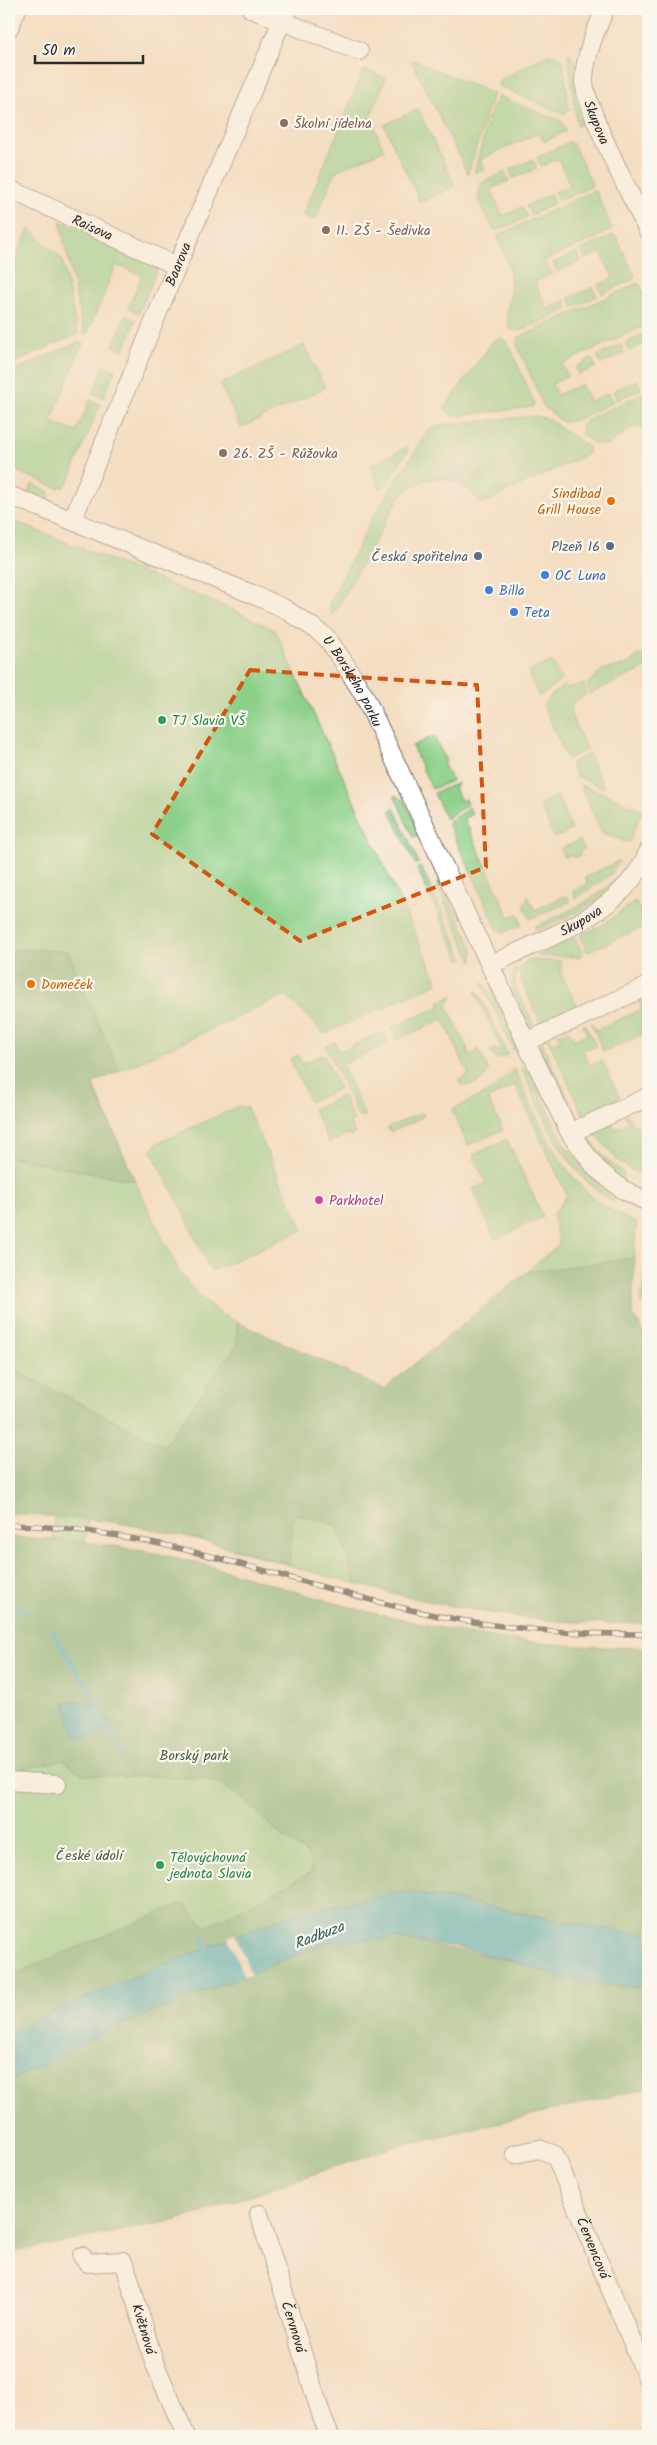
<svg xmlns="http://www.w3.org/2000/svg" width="657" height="2445" viewBox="0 0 657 2445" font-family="Kalam,sans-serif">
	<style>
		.green { fill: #8cd089; stroke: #5c7e5a }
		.forest { fill: #71b275; stroke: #4e6e50; fill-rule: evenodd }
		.water { fill: #3eaeb9; stroke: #346c72 }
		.pier { fill: #f4dec3 }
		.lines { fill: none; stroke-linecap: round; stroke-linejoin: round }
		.stream { stroke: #3eaeb9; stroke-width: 4.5 }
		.minor-casing { stroke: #716a60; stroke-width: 20 }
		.minor { stroke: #fff; stroke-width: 18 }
		.rail-casing { stroke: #2b2b2b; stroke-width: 5.5 }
		.rail { stroke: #fbf7ec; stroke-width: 4; stroke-dasharray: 11; stroke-linecap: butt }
		.marked { fill: none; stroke: #d5540f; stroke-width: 4; stroke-dasharray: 10 6; stroke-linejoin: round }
		.education-dot { fill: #8d6e63; stroke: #fbf7ec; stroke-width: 2 }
		.food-dot { fill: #e8710a; stroke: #fbf7ec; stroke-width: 2 }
		.service-dot { fill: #5c6f8a; stroke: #fbf7ec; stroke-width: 2 }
		.shop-dot { fill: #3f7fe0; stroke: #fbf7ec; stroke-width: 2 }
		.leisure-dot { fill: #2e9e5b; stroke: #fbf7ec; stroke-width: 2 }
		.hotel-dot { fill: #d1479c; stroke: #fbf7ec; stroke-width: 2 }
		.labels { text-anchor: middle; stroke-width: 4.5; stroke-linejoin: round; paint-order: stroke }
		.street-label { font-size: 14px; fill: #2b2b2b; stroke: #fbf7ec }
		.education-label { font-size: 14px; fill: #785e54; stroke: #fbf7ec; text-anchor: start }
		.food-label { font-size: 14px; fill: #c56008; stroke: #fbf7ec; text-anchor: end }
		.service-label { font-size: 14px; fill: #4e5e75; stroke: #fbf7ec; text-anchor: end }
		.shop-label { font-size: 14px; fill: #366cbe; stroke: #fbf7ec; text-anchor: start }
		.leisure-label { font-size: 14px; fill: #27864d; stroke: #fbf7ec; text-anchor: start }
		.hotel-label { font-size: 14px; fill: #b23c85; stroke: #fbf7ec; text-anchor: start }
		.park-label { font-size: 14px; fill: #485d47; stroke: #fbf7ec }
		.water-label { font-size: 15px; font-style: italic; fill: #335f64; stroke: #fbf7ec }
	</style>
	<rect width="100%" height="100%" fill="#fbf7ec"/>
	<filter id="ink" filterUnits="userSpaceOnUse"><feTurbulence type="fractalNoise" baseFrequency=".02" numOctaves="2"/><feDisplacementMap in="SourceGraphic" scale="10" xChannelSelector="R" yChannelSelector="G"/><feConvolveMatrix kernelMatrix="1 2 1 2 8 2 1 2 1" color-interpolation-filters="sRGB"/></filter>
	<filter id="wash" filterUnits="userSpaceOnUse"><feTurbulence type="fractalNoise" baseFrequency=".0096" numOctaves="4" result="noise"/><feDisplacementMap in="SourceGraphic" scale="20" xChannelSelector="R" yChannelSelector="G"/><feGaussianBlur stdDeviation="1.12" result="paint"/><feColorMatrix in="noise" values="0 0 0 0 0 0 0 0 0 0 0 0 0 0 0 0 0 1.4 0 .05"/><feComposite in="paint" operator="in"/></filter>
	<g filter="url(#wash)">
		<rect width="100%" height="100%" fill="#f4dec3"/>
		<path class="green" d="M568,53L576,63C577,82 590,107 582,124L577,126Z
			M547,55H556L563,60L569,109L564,114L498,86L500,80Z
			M414,60L493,94L468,174L412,62Z
			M364,70L386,78L370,117L384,150L336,171L315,220L303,215Z
			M498,96L561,121L566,131L544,142L539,133L481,159L485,169L474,173L488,120Z
			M418,109L455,186L420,202L384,125Z
			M569,142L573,144L592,184L591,187L559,201L554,192L570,185L558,159L541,166L537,157Z
			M533,159L537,168L513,179L509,170Z
			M505,172L509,181L491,189L503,216L522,207L527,217L497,231L493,229L478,198L481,183Z
			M593,191L596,192L612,228L611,231L544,261L552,274L535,282L547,309L565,300L568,309L521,331L511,330C502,316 512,300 511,284C510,268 505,254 498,240L499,235Z
			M550,194L554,204L531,215L526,206Z
			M60,221L160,263L139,313L128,308L142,275L116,265L87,334H84Z
			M29,228L62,259L78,334L9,365V277Z
			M613,235L616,236L635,276L634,279L602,294L598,285L613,278L601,252L585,259L581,250Z
			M577,252L581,261L557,272L553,263Z
			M636,284H639L648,304V324L562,364L568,376L552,384L557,395L581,384L590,402L608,393L613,402L576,420L563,422L544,407L516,342L519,337Z
			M593,287L597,296L574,307L569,298Z
			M125,316L136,320L124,350L113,346Z
			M648,332V353L644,344L629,351L625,343Z
			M499,338L508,342L534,403L533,407L453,416L445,409L447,405L493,341Z
			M78,342L83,343L51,421L76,432L90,400L100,404L68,483L64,487L57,488L9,468V373Z
			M304,345L325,388L241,428L220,384Z
			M621,345L624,353L601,364L597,356Z
			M592,358L596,367L578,375L576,367Z
			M104,365L115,370L104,397L93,393Z
			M637,380L641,389L617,400L613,391Z
			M648,391V425L630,429L608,445L596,444L582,435L581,427L586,420Z
			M535,416L548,419L588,447V454L481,504C459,474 428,469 400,496L336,610L331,615L329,604L373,517L428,431L439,425Z
			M407,447L409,449L384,487L379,488L371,465Z
			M32,484L48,491L50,497L47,503L27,495Z
			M9,519L231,609L275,630L438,983L324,1034L286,995L93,1083L135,1181L180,1273L199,1296L222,1315L384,1389L527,1272L559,1244L553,1215L567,1195L515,1085L488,1099L503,1130L468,1145L452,1110L492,1090L514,1068C536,1115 554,1164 595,1199C605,1208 619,1214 631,1221L636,1222L632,1313L648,1339V1623C545,1627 440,1607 342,1580C257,1557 175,1528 88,1519L85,1542C120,1547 155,1552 189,1561C255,1577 319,1601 386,1616C471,1636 560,1650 648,1647V1935L465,1901L93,1996L35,2020L9,2036V1537L52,1539L54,1516L9,1513Z
			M648,652V667L589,694L587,684L602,670L626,665L636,657Z
			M552,661L562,679L539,697L528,672Z
			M584,684L586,695L574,701L570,712L587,750L567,759L543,705L552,694L565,685L566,688Z
			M434,736L446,761L443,763L452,781L432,789L412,746Z
			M589,754L604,788L576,776L570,763Z
			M458,783V784L454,787L461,801L465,799L467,804L446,819L434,793Z
			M580,785L604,793L642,810L630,841L626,842L602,833Z
			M394,795L404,800L420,834L413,837Z
			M557,796L572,830L554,838L540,804Z
			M469,807L472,814L464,818L509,917L518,914L522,925L504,932L498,930L448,823Z
			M394,808L419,863L415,864L390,810Z
			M580,840L584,849L579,852L580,855L573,858L571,855L564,858L560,849Z
			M619,861L611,874L576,899L573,891L588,884L585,877Z
			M629,864L631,866C605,902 579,911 539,930L534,927C572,909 603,898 629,864Z
			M421,867L464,959L460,960L417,869Z
			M441,881L473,949V963L436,884Z
			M648,881V917L640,894Z
			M567,895L570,902L530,919L524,906L528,896L535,910Z
			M635,901L648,925L587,952L580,935L603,925Z
			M575,937L583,954L579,957L537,956Z
			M527,960L561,961V973L579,1010L542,1026L520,979L519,970Z
			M517,966L515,985L536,1030L529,1029C520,1010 505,989 515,967Z
			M482,983L494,993L516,1042L514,1051Z
			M478,991L508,1055L501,1058H495L490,1050H502L475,992Z
			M454,995L447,1005L471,1057L479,1048L488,1070C487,1081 471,1087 461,1085L459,1080L469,1075L443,1019L396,1040L391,1028L441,1006L439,1002Z
			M639,999L648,1017V1032L603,1052L591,1022L596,1030L642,1009Z
			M585,1024L596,1046L583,1050L590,1066L602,1060L620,1098L583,1115L547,1037L549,1036L552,1043L561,1040L557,1033L569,1031L574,1040L587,1034L583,1025Z
			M383,1032L388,1043L342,1065L365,1116L359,1118L326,1046L334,1042L339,1052Z
			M542,1042L577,1117L568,1115L537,1047Z
			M324,1054L339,1089L310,1102L290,1059L298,1055L302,1064Z
			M521,1067L530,1072L564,1144L587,1172L615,1198L612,1202C564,1171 544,1117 521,1067Z
			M343,1096L354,1121L350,1123L355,1134L350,1136L348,1134L329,1143L313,1109Z
			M239,1106L247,1108L303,1230L211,1271L180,1205L151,1151L156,1144Z
			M421,1113L424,1114L423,1117L391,1132L388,1130L389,1127Z
			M624,1113L627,1114L632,1124L648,1132V1180L619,1162L589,1127L610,1120L615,1129L628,1123Z
			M585,1133L603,1156L624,1174L622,1180L610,1171L580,1136Z
			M507,1139L543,1217L495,1239L473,1189L486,1183L473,1155Z
			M648,1257V1302L643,1304L640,1303Z"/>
		<path class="forest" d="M9,949L68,951L119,1071L92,1084L135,1181L9,1157Z
			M635,1258L632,1314L648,1339V1623C551,1627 450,1609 356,1584L337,1525L294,1514L289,1564L196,1538L110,1521L9,1513V1367L164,1446L237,1344V1322L384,1389L527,1272Z
			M9,1537C54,1539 99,1543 144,1551C209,1563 271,1585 334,1603C436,1631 543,1650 648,1647V1935L610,1931L465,1901L402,1892L295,1913L161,1966L35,2020L9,2036V1976L183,1903L207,1927L312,1872L311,1858L277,1832L239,1796L218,1783L198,1778L84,1775L62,1760L9,1773ZM75,1701L100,1706L111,1721L110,1729L84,1739C73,1726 68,1718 65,1702Z
			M395,1938L513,1961L576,1982L648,1988V2088L394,2147L178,2220L9,2253V2080L63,2056L107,2030L329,1942Z"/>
		<path class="water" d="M75,1701L100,1706L111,1721L110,1729L84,1739L74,1735L65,1702Z
			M402,1892C485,1904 566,1925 648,1935V1988L576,1982L513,1961L455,1947L395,1938L329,1942L107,2030L63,2056L9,2080V2036L35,2020L154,1968L295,1913Z"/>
		<path class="pier" d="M235,1934L251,1975L244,1977L228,1937Z"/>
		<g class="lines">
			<path class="stream" d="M9,1604L32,1613
				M52,1632L102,1710
				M108,1724L122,1756
				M202,1937L209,1952"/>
		</g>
	</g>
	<g filter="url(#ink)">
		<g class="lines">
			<g class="minor-casing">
				<g id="minor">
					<path d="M251,9L359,51"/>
					<path id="s1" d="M605,9C595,32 586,53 584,78C582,104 635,202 648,231"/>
					<path d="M9,28L17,9"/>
					<path id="s2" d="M9,189L177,266"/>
					<path id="s3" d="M9,495L252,594L283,608L311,626L327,638L343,661L365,697L531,1053L570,1133L597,1169L622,1189L648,1202"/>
					<path id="s4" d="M72,521L177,266L287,9"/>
					<path id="s5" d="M491,965C547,936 622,915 648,852"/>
					<path d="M526,1042L648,986"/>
					<path d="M570,1133L648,1097"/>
					<path d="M9,1781L57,1784"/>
					<path id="s6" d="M515,2154L539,2149L555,2155L648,2380"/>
					<path id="s7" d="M259,2214L322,2417L330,2436"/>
					<path id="s8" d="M82,2256L88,2263L122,2261L126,2268L154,2362L186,2436"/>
				</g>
			</g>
			<use href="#minor" class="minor"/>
			<g class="rail-casing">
				<path id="rail" d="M9,1525C153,1528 274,1578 411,1610C489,1628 569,1635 648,1634"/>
			</g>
			<use href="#rail" class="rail"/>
		</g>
	</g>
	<path d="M0 0H657V2445H0ZM250,670L477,685L486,867L300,941L152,834Z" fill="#f4dec3" fill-opacity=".55" fill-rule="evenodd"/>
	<path class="marked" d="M250,670L477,685L486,867L300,941L152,834Z"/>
	<g class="education-dot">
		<circle cx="284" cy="123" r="5"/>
		<circle cx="326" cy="230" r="5"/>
		<circle cx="223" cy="453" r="5"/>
	</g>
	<g class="food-dot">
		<circle cx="611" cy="501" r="5"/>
		<circle cx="31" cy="984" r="5"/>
	</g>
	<g class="service-dot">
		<circle cx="610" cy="546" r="5"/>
		<circle cx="478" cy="556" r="5"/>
	</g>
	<g class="shop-dot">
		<circle cx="545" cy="575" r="5"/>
		<circle cx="489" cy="590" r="5"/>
		<circle cx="514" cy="612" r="5"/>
	</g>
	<g class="leisure-dot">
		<circle cx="162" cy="720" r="5"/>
		<circle cx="160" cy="1865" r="5"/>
	</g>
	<circle class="hotel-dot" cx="319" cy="1200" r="5"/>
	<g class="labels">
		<g class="street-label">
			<text dy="5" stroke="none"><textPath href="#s1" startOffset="119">Skupova</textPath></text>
			<text dy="5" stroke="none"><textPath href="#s2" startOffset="92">Raisova</textPath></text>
			<text dy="5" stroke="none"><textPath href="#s4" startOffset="278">Baarova</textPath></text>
			<text dy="5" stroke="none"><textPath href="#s3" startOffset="400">U Borského parku</textPath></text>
			<text dy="5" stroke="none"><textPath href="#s5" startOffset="100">Skupova</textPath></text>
			<text dy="5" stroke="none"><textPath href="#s6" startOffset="142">Červencová</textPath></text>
			<text dy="5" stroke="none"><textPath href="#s7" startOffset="118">Červnová</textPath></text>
			<text dy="5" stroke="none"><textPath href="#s8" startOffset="115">Květnová</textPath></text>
		</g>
		<g class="education-label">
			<text x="294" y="128">Školní jídelna</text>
			<text x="336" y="235">11. ZŠ - Šedivka</text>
			<text x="233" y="458">26. ZŠ - Růžovka</text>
		</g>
		<g class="food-label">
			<text x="601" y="498">Sindibad<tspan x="601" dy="16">Grill House</tspan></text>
			<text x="41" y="989" text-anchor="start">Domeček</text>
		</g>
		<g class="service-label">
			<text x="600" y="551">Plzeň 16</text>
			<text x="468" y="561">Česká spořitelna</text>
		</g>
		<g class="shop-label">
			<text x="555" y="580">OC Luna</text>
			<text x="499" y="595">Billa</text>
			<text x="524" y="617">Teta</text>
		</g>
		<g class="leisure-label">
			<text x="172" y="725">TJ Slavia VŠ</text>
			<text x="170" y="1862">Tělovýchovná<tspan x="170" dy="16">jednota Slavia</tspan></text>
		</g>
		<g class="hotel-label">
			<text x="329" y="1205">Parkhotel</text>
		</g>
		<g class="park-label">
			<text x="194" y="1760">Borský park</text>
			<text x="89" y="1860">České údolí</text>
		</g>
		<g class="water-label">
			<text transform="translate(319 1935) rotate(-21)" y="5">Radbuza</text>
		</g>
	</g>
	<rect width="657" height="2445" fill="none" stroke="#fbf7ec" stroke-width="30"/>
	<path d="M35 55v8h108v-8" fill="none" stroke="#2b2b2b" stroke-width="2.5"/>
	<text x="42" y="55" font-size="15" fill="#2b2b2b" stroke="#fbf7ec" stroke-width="4" paint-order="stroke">50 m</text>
</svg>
